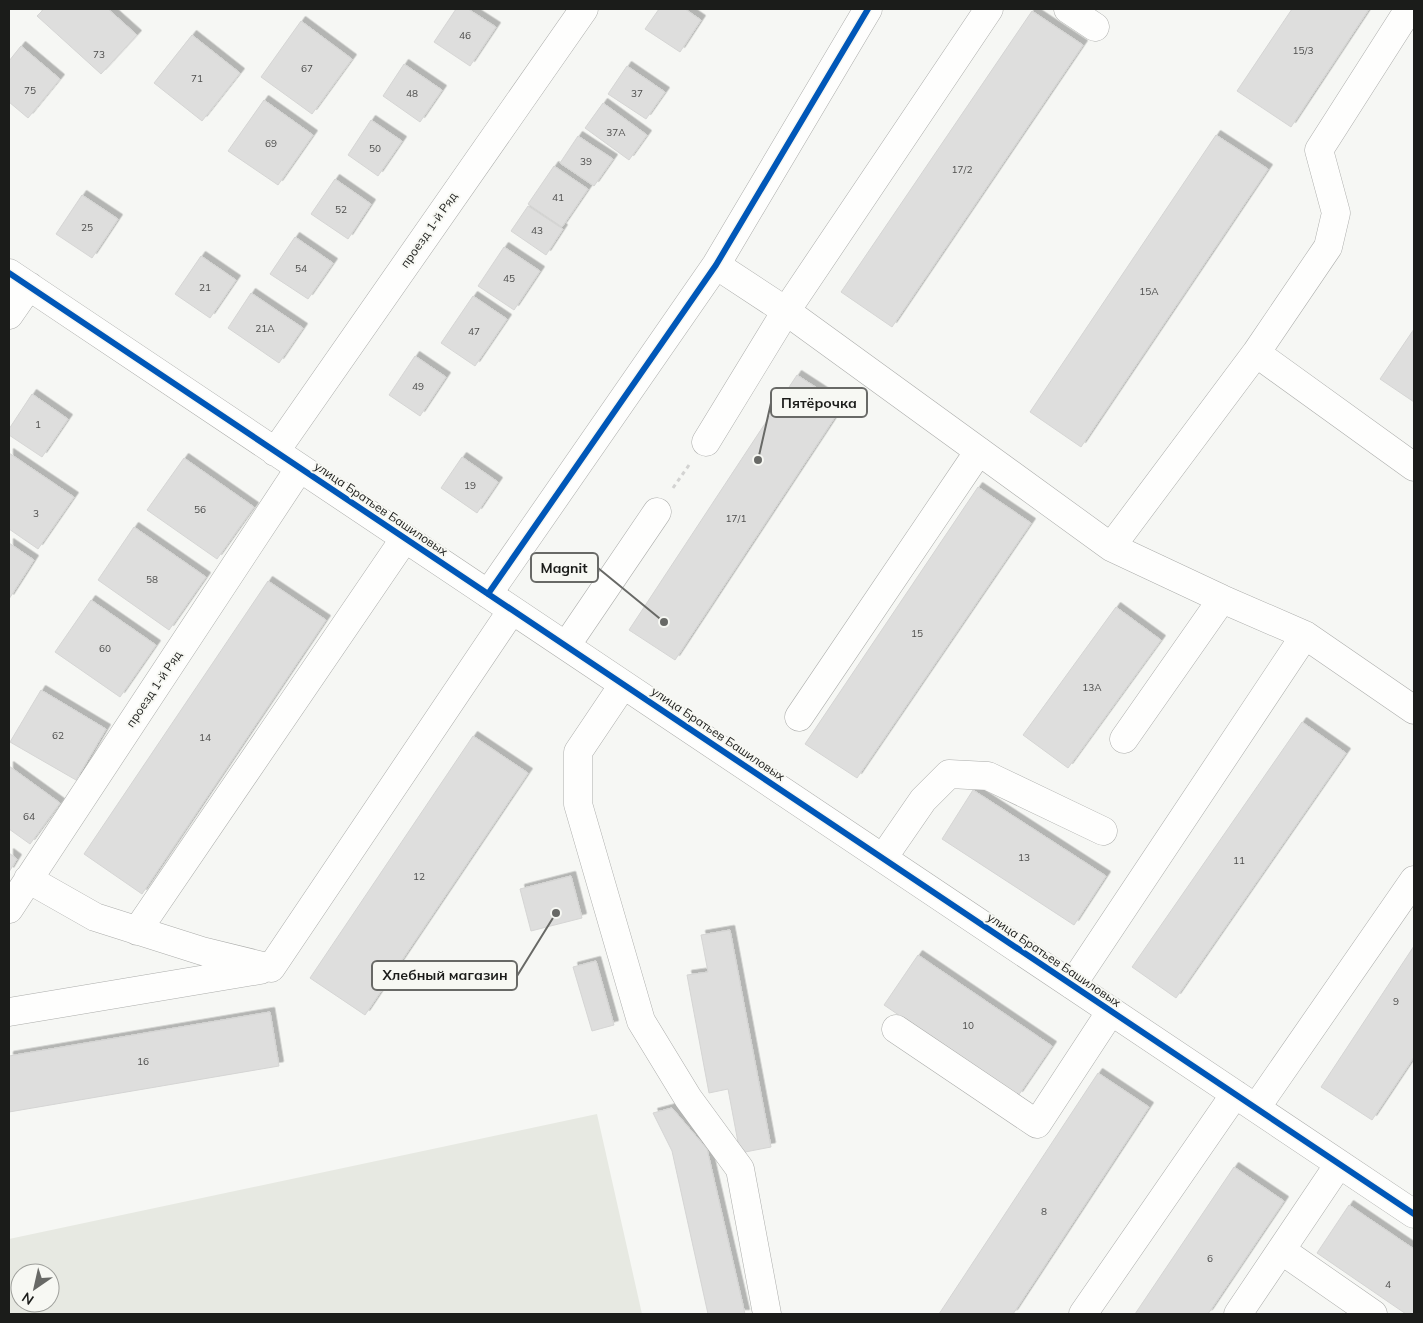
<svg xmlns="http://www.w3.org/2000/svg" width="1423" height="1323" viewBox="0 0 1423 1323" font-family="Mulish,sans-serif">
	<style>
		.built { fill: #e7e9e2; fill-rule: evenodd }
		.building { fill: #dededd; stroke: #d5d5d4; filter: url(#shadow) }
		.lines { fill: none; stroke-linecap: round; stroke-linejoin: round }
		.minor-casing { stroke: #acadab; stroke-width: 29 }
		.path { stroke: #d3d3d2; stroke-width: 3; stroke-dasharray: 4 4; stroke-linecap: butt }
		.minor { stroke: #fefefd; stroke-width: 28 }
		.cycleway-casing { stroke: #f7f8f3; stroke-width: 9 }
		.cycleway { stroke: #0057b8; stroke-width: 6 }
		.labels { text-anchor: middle; stroke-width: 4; stroke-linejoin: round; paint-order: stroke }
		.number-label { font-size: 10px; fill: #4e4e4d }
		.street-label { font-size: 12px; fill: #1b1c1a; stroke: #f7f8f3 }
		.leader { fill: none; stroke: #686966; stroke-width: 2 }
		.callout-dot { fill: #686966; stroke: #f7f8f3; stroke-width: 2 }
		.callout { fill: #f7f8f3; stroke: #686966; stroke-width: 2 }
		.callout-label { font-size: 14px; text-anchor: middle; font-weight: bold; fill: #1b1c1a }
	</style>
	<defs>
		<filter id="shadow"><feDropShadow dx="4.5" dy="-4.5" stdDeviation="0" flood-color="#0004"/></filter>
	</defs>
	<rect width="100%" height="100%" fill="#f6f7f4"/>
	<path class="built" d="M597,1114L642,1314H9V1239ZM20,1273H50V1303H20Z"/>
	<path class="building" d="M44,9H108L137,35L101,74L37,16Z
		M456,9H468L496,27L470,66L434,42Z
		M659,9H685L701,20L680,52L645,29Z
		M1292,9H1369L1291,127L1237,91Z
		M1032,11L1083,45L892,327L841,292Z
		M301,21L352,59L312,114L261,77Z
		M192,35L240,73L202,121L154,83Z
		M21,46L60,79L28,118L9,102V61Z
		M404,64L442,90L420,122L383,96Z
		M627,66L665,92L646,119L608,94Z
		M264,100L313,135L278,185L228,151Z
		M603,103L647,135L629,160L585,128Z
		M371,120L402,141L378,176L348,155Z
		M1216,135L1268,169L1081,447L1030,412Z
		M578,136L613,159L594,186L560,163Z
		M554,166L588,189L562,227L528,204Z
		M335,179L371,204L348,239L311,214Z
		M82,195L118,219L92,258L56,234Z
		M528,206L563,229L546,255L511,231Z
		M295,237L333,263L308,299L270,274Z
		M504,247L540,271L514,310L478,286Z
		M201,256L236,280L210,318L175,294Z
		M251,293L303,328L279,363L228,328Z
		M473,296L507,319L475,366L441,343Z
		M1414,329V402L1380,379Z
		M415,356L446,377L420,416L389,395Z
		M797,375L843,405L675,660L629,630Z
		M32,394L68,419L42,457L9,435V429Z
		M9,453L74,497L38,549L9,529Z
		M462,457L498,482L477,513L441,488Z
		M184,458L254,507L217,559L147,510Z
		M978,487L1031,523L857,778L805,744Z
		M134,527L206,577L169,630L98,580Z
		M9,543L34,560L9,599Z
		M268,581L326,620L142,894L84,854Z
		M91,600L156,645L120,697L55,652Z
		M1116,607L1161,640L1068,768L1023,735Z
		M41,690L106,729L76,780L10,742Z
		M1302,722L1346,753L1176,998L1132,967Z
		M473,736L528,773L365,1015L310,978Z
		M9,766L60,803L30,844L9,829Z
		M973,790L1106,876L1074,925L942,839Z
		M9,853L17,859L9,872Z
		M571,876L582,918L531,931L520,889Z
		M730,930L771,1147L740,1153L728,1089L709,1093L687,975L708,972L701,935Z
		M1414,946V1057L1372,1120L1321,1087Z
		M918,955L1052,1046L1018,1096L884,1005Z
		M596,961L614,1025L592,1031L573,967Z
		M270,1012L279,1066L9,1112V1056Z
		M1098,1073L1149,1107L1013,1314H939Z
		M672,1108L707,1149L745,1314H708L672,1151L653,1113Z
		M1234,1167L1284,1201L1208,1314H1135Z
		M1349,1205L1414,1249V1314H1406L1317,1253Z"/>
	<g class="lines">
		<g class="minor-casing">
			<path id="minor" d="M1068,9L1095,27
				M716,265L786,311L1111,547L1222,599L1305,635L1414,710
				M9,273L1414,1214
				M9,315L29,286
				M1256,353L1328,247L1336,213L1319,150L1409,9
				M706,442L786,311L989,9
				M275,452L584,9
				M1111,547L1256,353L1414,467
				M488,594L716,265L868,9
				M566,646L657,512
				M623,685L578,752V804L641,1021L688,1098L740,1169L767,1314
				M799,717L979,451
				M1124,739L1222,599
				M883,858L923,800L949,774L988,776L1103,831
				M28,879L95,917L202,951L271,968L512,610
				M9,909L299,469
				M137,931L405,538
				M1072,985L1305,635
				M9,1012L260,970
				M896,1029L1037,1124L1111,1011
				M1256,1108L1414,880
				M1281,1250L1373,1314
				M1083,1314L1235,1094
				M1238,1314L1339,1164"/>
		</g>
		<path class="path" d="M673,488L689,465"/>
		<use href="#minor" class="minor"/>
		<g class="cycleway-casing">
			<path id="cycleway" d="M9,273L1414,1214
				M488,594L716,265L868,9"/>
		</g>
		<use href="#cycleway" class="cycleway"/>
	</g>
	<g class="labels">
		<g class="number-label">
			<text x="465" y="39">46</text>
			<text x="1303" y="54">15/3</text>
			<text x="99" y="58">73</text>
			<text x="307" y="72">67</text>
			<text x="197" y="82">71</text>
			<text x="30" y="94">75</text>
			<text x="412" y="97">48</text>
			<text x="637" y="97">37</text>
			<text x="616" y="136">37А</text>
			<text x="271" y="147">69</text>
			<text x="375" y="152">50</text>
			<text x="586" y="165">39</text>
			<text x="962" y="173">17/2</text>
			<text x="558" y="201">41</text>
			<text x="341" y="213">52</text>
			<text x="87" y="231">25</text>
			<text x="537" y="234">43</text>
			<text x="301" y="272">54</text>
			<text x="509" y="282">45</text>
			<text x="205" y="291">21</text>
			<text x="1149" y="295">15А</text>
			<text x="265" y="332">21А</text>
			<text x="474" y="335">47</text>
			<text x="418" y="390">49</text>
			<text x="38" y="428">1</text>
			<text x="470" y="489">19</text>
			<text x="200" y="513">56</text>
			<text x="36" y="517">3</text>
			<text x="736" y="522">17/1</text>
			<text x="152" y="583">58</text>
			<text x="917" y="637">15</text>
			<text x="105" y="652">60</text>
			<text x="1092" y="691">13А</text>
			<text x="58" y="739">62</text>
			<text x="205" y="741">14</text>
			<text x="29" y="820">64</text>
			<text x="1024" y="861">13</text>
			<text x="1239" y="864">11</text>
			<text x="419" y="880">12</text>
			<text x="1396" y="1005">9</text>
			<text x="968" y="1029">10</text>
			<text x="143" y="1065">16</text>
			<text x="1044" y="1215">8</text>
			<text x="1210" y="1262">6</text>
			<text x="1388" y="1288">4</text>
		</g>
		<g class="street-label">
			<text transform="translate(429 230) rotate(-55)" y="4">проезд 1-й Ряд</text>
			<text transform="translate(381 509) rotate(34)" y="4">улица Братьев Башиловых</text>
			<text transform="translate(154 689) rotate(-56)" y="4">проезд 1-й Ряд</text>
			<text transform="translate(718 734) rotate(34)" y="4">улица Братьев Башиловых</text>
			<text transform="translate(1054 960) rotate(34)" y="4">улица Братьев Башиловых</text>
		</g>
	</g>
	<path class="leader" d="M758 460L771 403M664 622L598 568M556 913L517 976"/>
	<g class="callout-dot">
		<circle cx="758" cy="460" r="5"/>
		<circle cx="664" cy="622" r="5"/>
		<circle cx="556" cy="913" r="5"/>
	</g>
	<g class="callout">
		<rect x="771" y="388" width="96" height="29" rx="5"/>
		<rect x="531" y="553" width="67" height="29" rx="5"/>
		<rect x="372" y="961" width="145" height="29" rx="5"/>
	</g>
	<g class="callout-label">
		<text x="819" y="408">Пятёрочка</text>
		<text x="564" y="573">Magnit</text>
		<text x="445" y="980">Хлебный магазин</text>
	</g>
	<rect width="1423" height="1323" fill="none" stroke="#1b1c1a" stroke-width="20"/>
	<g transform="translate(35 1288) rotate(214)"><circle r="24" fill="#f7f8f3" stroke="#9fa09c"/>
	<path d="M0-4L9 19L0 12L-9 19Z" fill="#686966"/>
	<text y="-8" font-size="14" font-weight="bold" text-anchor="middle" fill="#1b1c1a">N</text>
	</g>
</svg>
